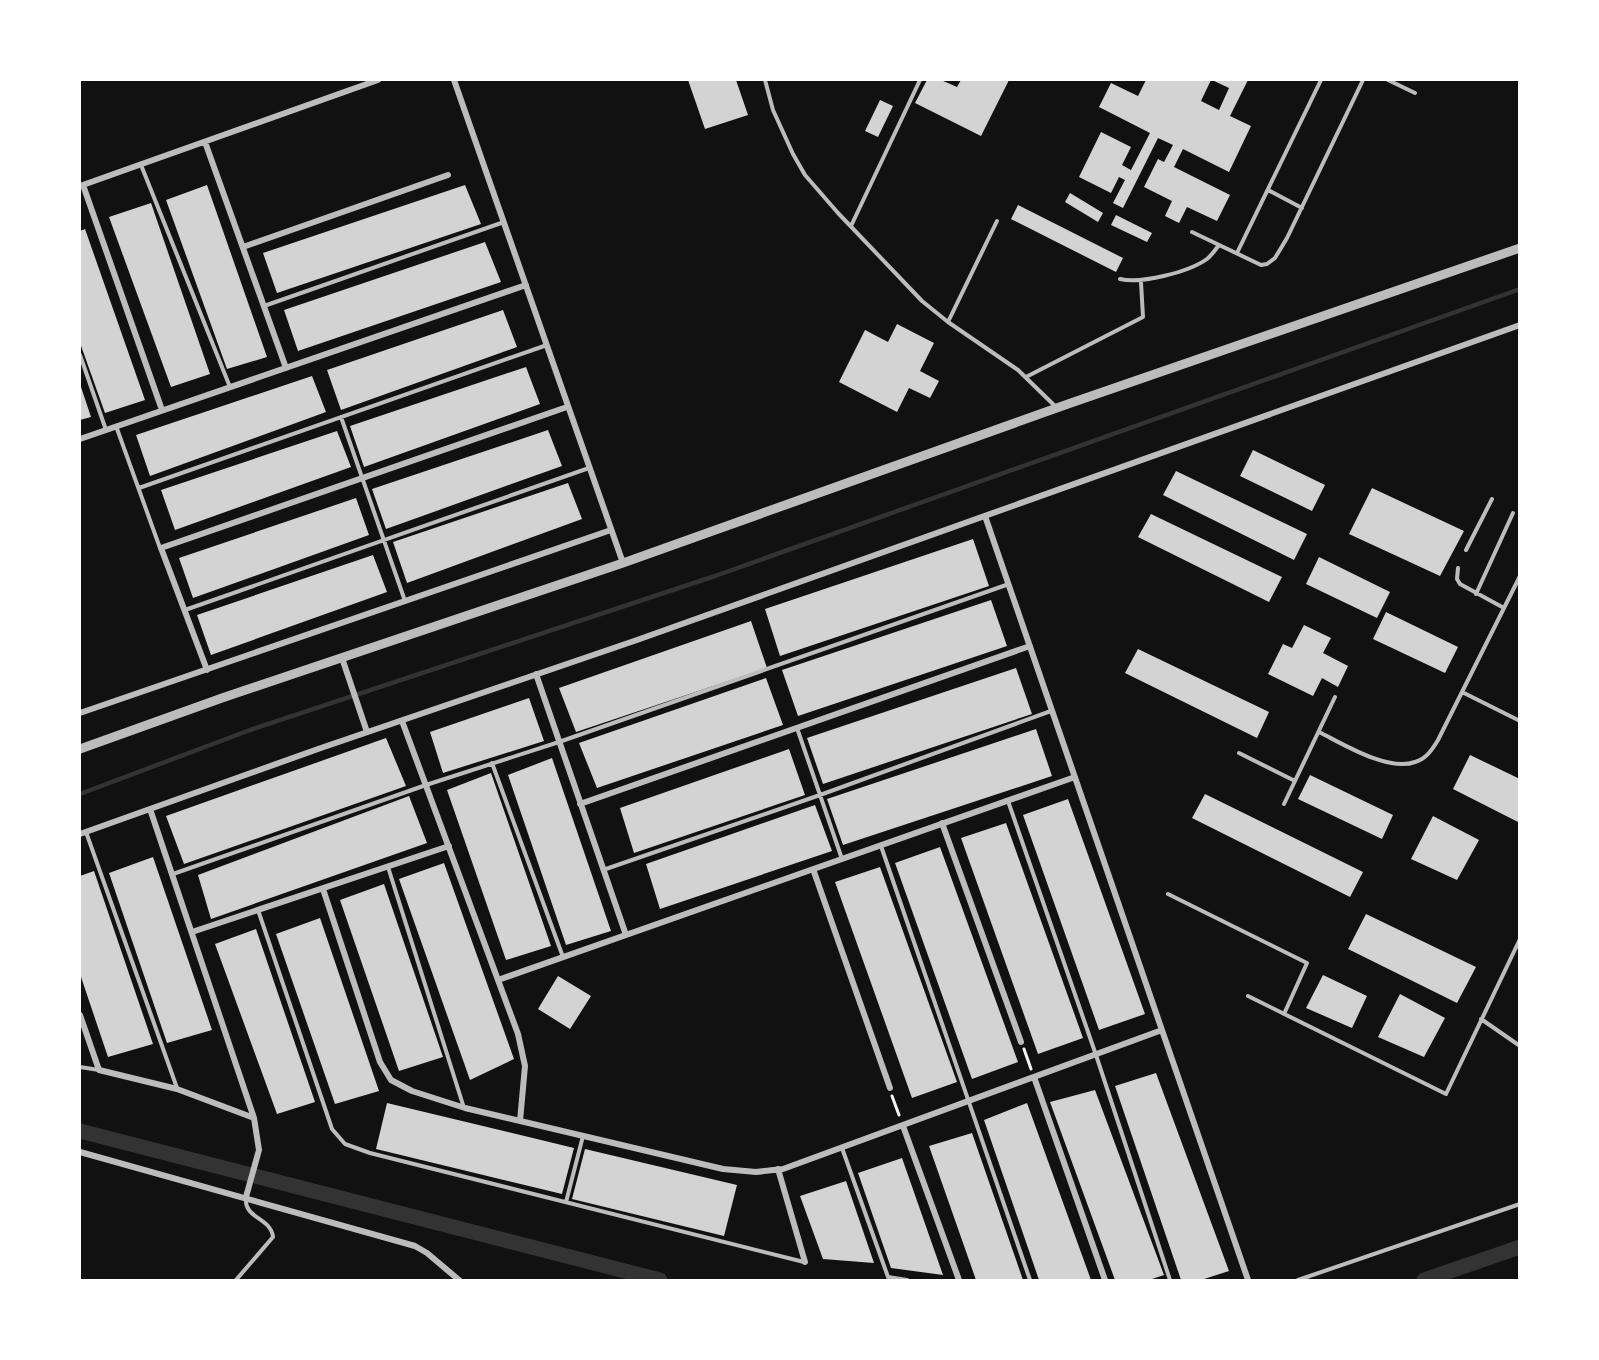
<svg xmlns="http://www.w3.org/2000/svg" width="1599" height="1360" viewBox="0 0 1599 1360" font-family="Literata,serif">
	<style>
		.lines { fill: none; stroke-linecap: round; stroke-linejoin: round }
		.stream { stroke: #333; stroke-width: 4.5 }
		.canal { stroke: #333; stroke-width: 15 }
		.building { fill: #d3d3d3 }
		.path { stroke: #f5f5f5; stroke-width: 3 }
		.service { stroke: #bcbcbc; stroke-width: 4 }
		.minor { stroke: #bcbcbc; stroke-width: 6 }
		.tertiary { stroke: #bcbcbc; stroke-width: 9 }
	</style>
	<rect width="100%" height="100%" fill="#111"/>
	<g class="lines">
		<path class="stream" d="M80,794L250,730L715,576L1520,289"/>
		<path class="canal" d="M80,1131L660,1280
			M1424,1280L1520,1247"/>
	</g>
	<path class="building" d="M688,80H736L748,115L705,129Z
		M927,80H941L957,87L961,80H1009L981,136L915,103Z
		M1146,80H1211L1201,101L1219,110L1229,88L1212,80H1248L1230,116L1251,126L1229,172L1183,149L1174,167L1230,195L1217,221L1187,207L1179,223L1165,216L1172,201L1144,187L1158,159L1164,162L1173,145L1158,138L1123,208L1113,203L1125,180L1119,177L1111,193L1079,177L1101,132L1131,147L1122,165L1131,170L1150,133L1099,107L1111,83L1138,96Z
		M880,100L893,106L878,137L865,131Z
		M207,185L267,357L227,369L166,200Z
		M465,185L481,224L277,293L263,253Z
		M1070,193L1103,213L1098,222L1065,202Z
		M151,203L210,374L171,387L109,217Z
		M1018,205L1123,258L1116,272L1011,219Z
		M1116,215L1152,233L1147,242L1111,225Z
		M85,229L145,400L105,413L80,343V231Z
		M485,242L501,282L298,351L284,310Z
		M503,310L517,347L341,410L327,370Z
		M897,324L934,343L920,371L939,381L930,398L909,388L897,412L839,382L865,330L888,342Z
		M526,367L540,404L364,467L350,426Z
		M312,376L326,412L150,476L136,435Z
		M80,384L91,417L80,420Z
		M548,430L562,466L386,529L372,489Z
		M337,431L351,467L175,530L161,490Z
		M1253,450L1325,485L1312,511L1240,476Z
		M1176,471L1307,534L1294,560L1163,495Z
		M568,483L582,519L407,583L393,542Z
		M1372,488L1464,531L1440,576L1349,534Z
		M356,498L369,535L193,598L179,558Z
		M1151,514L1282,577L1269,602L1138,537Z
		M973,539L989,586L780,656L765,609Z
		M373,555L387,592L211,655L197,615Z
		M1319,557L1390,592L1377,618L1306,584Z
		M991,600L1007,646L798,716L782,670Z
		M1386,612L1458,647L1445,673L1373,639Z
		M751,621L767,668L576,732L559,688Z
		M1304,625L1331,638L1323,653L1348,666L1338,687L1322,678L1313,696L1268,674L1283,644L1292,648Z
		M1138,649L1269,712L1257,738L1125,673Z
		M1016,668L1032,714L823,784L807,738Z
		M766,678L783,725L597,788L579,743Z
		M529,698L544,741L443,773L430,732Z
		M1036,729L1052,776L843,845L827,799Z
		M386,738L406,786L184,864L166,816Z
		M789,749L805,795L634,853L620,808Z
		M1470,755L1520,779V823L1453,789Z
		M552,758L611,931L566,945L508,775Z
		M491,773L551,946L506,960L447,790Z
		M1310,775L1393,815L1382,839L1298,799Z
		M1205,794L1363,872L1350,897L1192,818Z
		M409,796L427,843L211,919L198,875Z
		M1068,799L1145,1014L1099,1030L1023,815Z
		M815,805L832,851L660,909L646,864Z
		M1433,816L1479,840L1457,880L1411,859Z
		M1006,823L1083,1038L1038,1054L961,838Z
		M940,847L1018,1062L972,1079L895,863Z
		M153,857L212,1030L167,1043L109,873Z
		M444,863L514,1059L470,1080L399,879Z
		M880,867L957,1082L912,1098L835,882Z
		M94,871L153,1044L108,1057L80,974V876Z
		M384,884L443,1057L399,1071L340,900Z
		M1366,914L1476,967L1457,1003L1348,949Z
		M320,918L379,1091L335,1104L276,934Z
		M256,929L315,1102L277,1114L215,944Z
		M1323,975L1367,996L1352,1028L1306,1008Z
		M558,976L591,996L570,1029L538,1009Z
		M1400,994L1445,1018L1424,1057L1378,1037Z
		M1156,1073L1229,1271L1201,1280H1181L1115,1086Z
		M1095,1090L1164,1275L1149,1280H1115L1050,1102Z
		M387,1103L574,1148L562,1194L376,1149Z
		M1027,1103L1091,1280H1039L984,1120Z
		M972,1133L1023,1280H976L929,1146Z
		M585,1149L737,1185L724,1236L572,1199Z
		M902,1158L943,1275L891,1268L858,1173Z
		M846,1181L874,1263L823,1259L800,1196Z"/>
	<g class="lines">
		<path class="path" d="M1024,1049L1031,1069
			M892,1096L899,1115"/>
		<path class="service" d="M765,80L773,110L793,154L805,175L838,213L922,301L948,322L1018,370L1057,408
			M1388,80L1415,93
			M141,165L230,387
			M1268,190L1302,208
			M851,226L920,80
			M1192,232L1261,265L1267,264L1275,258L1287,238L1363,80
			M1237,253L1321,80
			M1120,279C1141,284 1189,272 1207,259C1212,255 1215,250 1219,245
			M264,306L504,222
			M948,322L997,221
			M80,355L106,430
			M1026,377L1143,317L1141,282
			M341,417L405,601
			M116,426L160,548
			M139,488L547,345
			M1466,550L1492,499
			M1458,568L1457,579L1460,584L1504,608
			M1476,594L1513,513
			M185,610L589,468
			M1462,692L1520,721
			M797,728L842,859
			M1319,732C1343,744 1388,772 1415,762C1426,759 1432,750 1438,740L1520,576
			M1239,753L1295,781
			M492,763L563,957
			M1008,801L1096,1055L1170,1280
			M1284,804L1335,697
			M86,832L177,1088
			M881,846L1030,1280
			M388,867L464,1108
			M603,870L820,795L1051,711
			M173,874L426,785L559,742L1009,584
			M1168,894L1307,963L1284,1014
			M258,910L332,1129L345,1144L370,1153L804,1262
			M1248,996L1446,1094L1520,939
			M1481,1019L1520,1046
			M80,1067L99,1070
			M842,1148L888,1277L907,1280
			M566,1202L583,1136
			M236,1280L273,1237C271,1217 243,1219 246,1197
			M1298,1280L1520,1204"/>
		<path class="minor" d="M454,80L623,563
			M205,142L286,368
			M83,185L162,410
			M80,186L378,80
			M243,247L448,175
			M80,439L526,285
			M985,516L1248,1280
			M342,658L367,732
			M207,670L161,548L567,407
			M536,674L626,935
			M80,713L611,530
			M402,721L518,1034L525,1066L520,1121
			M580,804L1030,646
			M942,823L1021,1042
			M80,834L318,749L637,640L1520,325
			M813,869L890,1088
			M323,889L380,1062L391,1080L412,1091L465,1108L723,1169L756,1172L783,1169L1162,1030
			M192,932L449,846
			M498,980L1075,777
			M80,1015L99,1070L177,1089L254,1118L150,809
			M1034,1077L1105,1280
			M903,1126L959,1280
			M80,1152L415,1246L427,1253L459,1280
			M778,1169L805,1262
			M246,1197L259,1150L254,1118"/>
		<path class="tertiary" d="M80,749L222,698L623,563L1068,404L1520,248"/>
	</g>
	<rect width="1599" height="1360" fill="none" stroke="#ffffff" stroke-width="162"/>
</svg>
